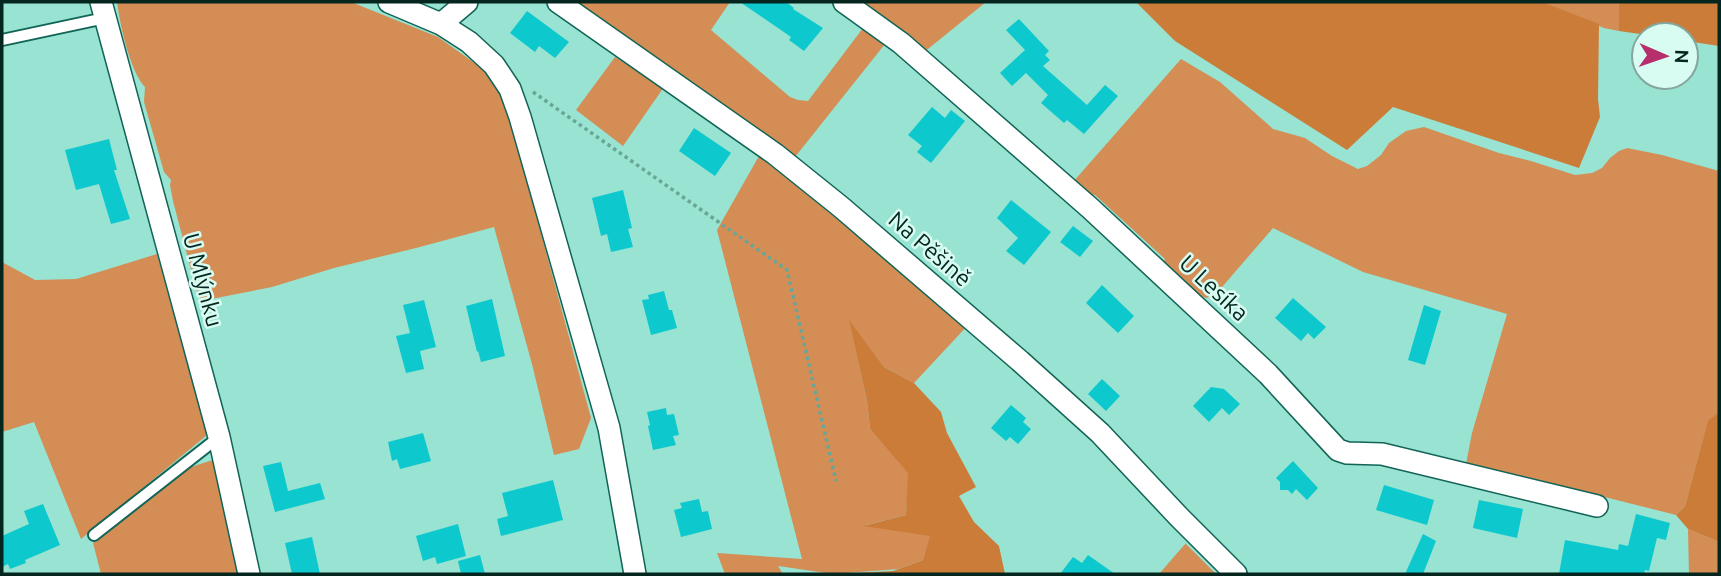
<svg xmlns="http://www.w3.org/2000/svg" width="1721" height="576" viewBox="0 0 1721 576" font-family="Ubuntu,sans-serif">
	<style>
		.green { fill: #d48d55 }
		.forest { fill: #cc7c39 }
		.building { fill: #0dc9ce }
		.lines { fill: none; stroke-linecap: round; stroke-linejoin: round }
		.lane-casing { stroke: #116456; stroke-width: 14 }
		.street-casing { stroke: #116456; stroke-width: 24 }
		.path { stroke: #68a697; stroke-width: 3.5; stroke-dasharray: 3.5 3.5; stroke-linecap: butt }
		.lane { stroke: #fff; stroke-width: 10 }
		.street { stroke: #fff; stroke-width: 21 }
		.labels { text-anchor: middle; stroke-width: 5; stroke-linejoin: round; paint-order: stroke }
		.street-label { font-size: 23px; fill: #05251f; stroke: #d8fcf2 }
	</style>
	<rect width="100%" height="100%" fill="#98e3d1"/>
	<path class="green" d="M117,2H351L438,37L483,69L499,88L507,108L591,418L579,449L554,455L532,364L494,227L416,248L334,268L272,287L201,301L197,292L173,201L170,185L171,180L164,172L144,102L145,87C130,71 120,25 117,2Z
		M571,2H730L711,30L790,97L798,100L808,101L863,28L885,44L795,157Z
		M856,2H986L923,53Z
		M1539,2H1619V31L1604,28Z
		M615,57L664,87L623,146L576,110Z
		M1181,59L1220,82L1273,129L1305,138L1332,156L1358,169L1367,166L1381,155L1389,143L1406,131L1424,127L1499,153L1531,161L1575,175L1592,173L1602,168L1610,158L1619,151L1627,148L1662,155L1719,171V412L1708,422L1685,506L1676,515L1581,491L1482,472L1466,464L1472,433L1507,314L1363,272L1273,228L1216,294L1206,298L1199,295L1163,263L1165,259L1095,195L1086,194L1073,182Z
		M759,156L969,324L914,383L884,367L850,323L867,401L870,429L909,473L906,515L866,525L931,535L923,560L898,569L833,574L778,566L783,574H725L717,553L802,559L717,230Z
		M157,254L207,435L81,539L34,422L2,432V262L35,280L76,279Z
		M219,458L238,574H101L93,543L188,468Z
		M1688,529L1719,542V574H1689Z
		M1186,543V544L1216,574H1159Z"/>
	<path class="forest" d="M1136,2H1542L1599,24L1598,99L1600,117L1579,168L1393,107L1347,150L1175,41Z
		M1619,2H1719V46L1686,41V35H1647L1619,31Z
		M849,320L884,367L914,383L941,412L947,433L976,487L959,496L974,522L999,546L1005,574H834L893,571L923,560L930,536L863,526L906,515L908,473L870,429L867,401Z
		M1719,412V542L1688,529L1676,515L1685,506L1708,421Z"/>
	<path class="building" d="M740,2H786L794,8L793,9L823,28L804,51L789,40L791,37Z
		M527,11L569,42L555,58L539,46L535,52L510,33Z
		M1019,19L1049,51L1045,55L1050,60L1043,66L1087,105L1105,85L1118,96L1084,134L1067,120L1064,123L1041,103L1048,95L1026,73L1012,86L1000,73L1025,50L1006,30Z
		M932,107L945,118L951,110L965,121L931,163L917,152L922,146L908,135Z
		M694,128L731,153L715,176L679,151Z
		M109,139L117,170H114L130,219L111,224L99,184L76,190L65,150Z
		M623,190L632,228L628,229L633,247L611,252L607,234L601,236L592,198Z
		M1011,200L1051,232L1024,265L1006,251L1018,238L997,218Z
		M1073,226L1093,241L1080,257L1060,242Z
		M1102,285L1134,316L1118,333L1086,303Z
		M664,291L669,310H672L677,328L651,335L642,300L649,299L648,295Z
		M1293,298L1326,327L1314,339L1308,333L1301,341L1275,318Z
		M492,299L505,356L481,362L478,351L477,352L466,306Z
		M424,300L436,347L420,351L424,369L406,373L396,336L410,333L403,305Z
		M1424,305L1441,311L1425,365L1408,360Z
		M1102,379L1120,396L1106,411L1088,394Z
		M1211,387L1224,389L1240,404L1229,415L1222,408L1209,422L1193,406Z
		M1011,405L1026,418L1023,422L1031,429L1018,444L1010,437L1006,441L991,428Z
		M666,408L667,415L674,414L679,435L673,436L676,445L653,450L648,426L650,425L647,412Z
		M423,433L431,461L400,469L397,459L392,461L388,442Z
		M1293,461L1318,488L1307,500L1296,489L1292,494L1288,490H1280V482L1276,478Z
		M281,462L288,491L320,483L325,499L275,512L263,466Z
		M553,480L563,520L501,536L497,519L508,516L502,493Z
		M1384,485L1434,500L1427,525L1376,510Z
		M699,499L702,512L708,511L712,529L681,537L674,510L682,508L680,503Z
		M1479,500L1523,509L1517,538L1473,528Z
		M43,504L60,545L25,560L26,563L10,569L8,564L2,567V536L29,524L24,511Z
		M1636,514L1670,523L1666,540L1657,538L1649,571L1645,570L1644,574H1559L1565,540L1618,550L1619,544L1628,546Z
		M458,524L466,556L437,564L435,557L423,561L416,536Z
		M1423,534L1436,541L1423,574H1405Z
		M312,537L320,574H292L285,543Z
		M480,555L485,574H461L458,561Z
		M1088,555L1115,574H1060L1073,557L1082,563Z"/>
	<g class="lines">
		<g class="lane-casing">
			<path id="lane" d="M2,40L105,18
				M94,535L219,437"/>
		</g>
		<g class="street-casing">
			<path id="street" d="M101,2L219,437L249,574
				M389,2L441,24L469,42L494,65L510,89L520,117L609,428L635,574
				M558,2L775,154L841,207L1020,361L1100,433L1179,517L1236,574
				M844,2L901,43L1090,208L1268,374L1338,450L1347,453L1382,454L1597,506
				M441,24L467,2"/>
		</g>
		<path class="path" d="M533,92L787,270L836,481"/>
		<use href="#lane" class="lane"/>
		<use href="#street" class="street"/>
	</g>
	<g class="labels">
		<g class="street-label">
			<text transform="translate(930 249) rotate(41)" y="8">Na Pěšině</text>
			<text transform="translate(203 280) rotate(75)" y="8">U Mlýnku</text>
			<text transform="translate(1214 288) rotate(43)" y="8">U Lesíka</text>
		</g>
	</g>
	<rect width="1721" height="576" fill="none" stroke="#05251f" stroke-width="7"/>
	<g transform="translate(1665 56) rotate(92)"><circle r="33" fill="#d8fcf2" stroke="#84a69e" stroke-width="2"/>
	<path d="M0-5L12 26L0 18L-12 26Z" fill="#b62e6c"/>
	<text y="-10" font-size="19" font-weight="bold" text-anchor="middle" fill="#05251f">N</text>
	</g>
</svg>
